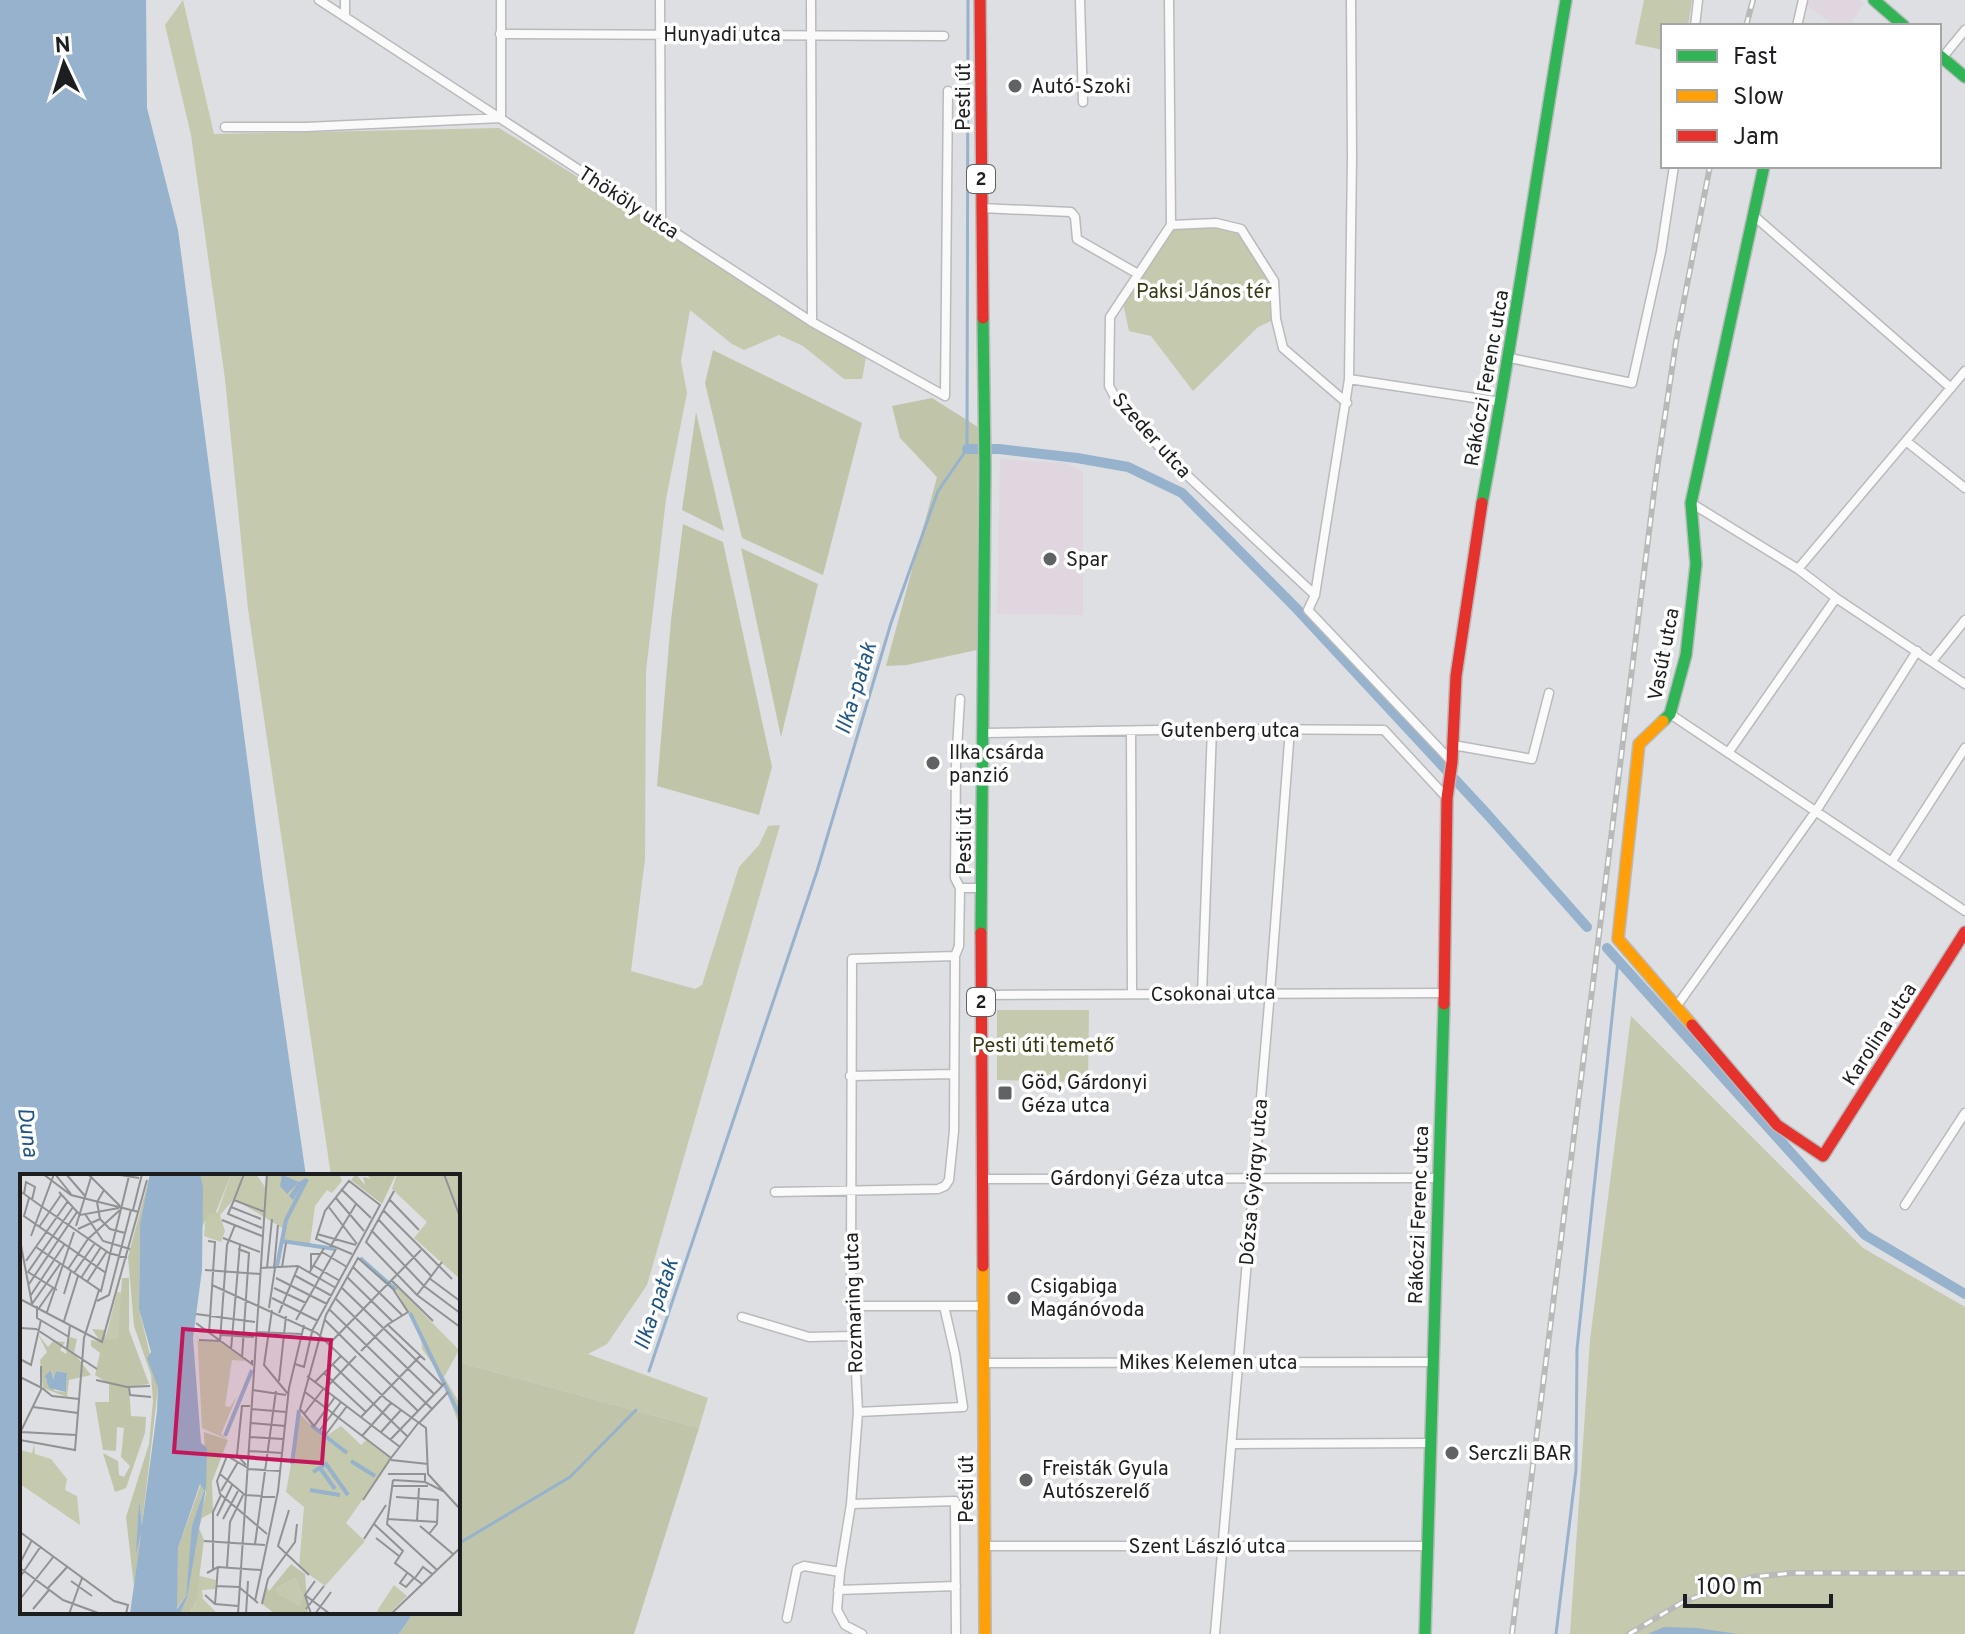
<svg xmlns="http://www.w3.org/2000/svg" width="1965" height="1634" viewBox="0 0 1965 1634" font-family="Overpass,sans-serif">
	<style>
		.commercial { fill: #dfd6e0 }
		.green { fill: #c5c9ae }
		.forest { fill: #c0c5aa }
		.water { fill: #96b2cc }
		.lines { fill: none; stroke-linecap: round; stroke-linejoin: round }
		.stream { stroke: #96b2cc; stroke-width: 3 }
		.canal { stroke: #96b2cc; stroke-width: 10 }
		.street-casing { stroke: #b8babc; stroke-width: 11 }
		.fast-casing { stroke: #b8babc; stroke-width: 14 }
		.slow-casing { stroke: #b8babc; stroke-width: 14 }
		.jam-casing { stroke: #b8babc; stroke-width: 14 }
		.street { stroke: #fafafb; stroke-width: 8 }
		.fast { stroke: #30b455; stroke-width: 11 }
		.slow { stroke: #ff9f0a; stroke-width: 11 }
		.jam { stroke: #e5322d; stroke-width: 11 }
		.rail-casing { stroke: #b8baba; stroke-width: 6 }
		.rail { stroke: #fff; stroke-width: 3; stroke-dasharray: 9; stroke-linecap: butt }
		.poi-dot { fill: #606263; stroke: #fff; stroke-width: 3 }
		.labels { text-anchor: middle; stroke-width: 7; stroke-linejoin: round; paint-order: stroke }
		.shield { fill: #fff; stroke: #606262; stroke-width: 2 }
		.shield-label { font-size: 18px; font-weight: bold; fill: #1c1e1f }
		.street-label { font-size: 20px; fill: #1c1e1f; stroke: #fff }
		.poi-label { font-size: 20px; fill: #1c1e1f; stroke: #fff; text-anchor: start }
		.park-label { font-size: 20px; fill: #363911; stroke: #fff }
		.water-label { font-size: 22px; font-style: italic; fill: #1d5586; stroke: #fff }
		.inset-river { fill: none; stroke: #96b2cc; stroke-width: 4 }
		.inset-road { fill: none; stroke: #909294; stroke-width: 2 }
		.view { fill: #c2185b; fill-opacity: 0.15; stroke: #c2185b; stroke-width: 4 }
		.inset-edge { fill: none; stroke: #1c1e1f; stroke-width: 4 }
	</style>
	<rect width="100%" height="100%" fill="#dddfe2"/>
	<path class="commercial" d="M1805,0H1860L1864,4L1849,26H1835L1804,3Z
		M1000,459L1066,463L1083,472V615L997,614Z"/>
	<path class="green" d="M183,0L214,134L499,128L866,357L862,379H844L803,346L779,335L744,350L732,344L690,310L681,361L687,393L666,499L646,671L645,859L631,971L695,989L702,985L739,867L759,845L768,826L780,825L647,1285L607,1344L588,1354L708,1398L699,1428L458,1362V1176H331L248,609L225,379L191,135L165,25Z
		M1644,0H1692L1688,26H1663V50L1635,44Z
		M1216,223L1241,229L1274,281L1276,319L1258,327L1193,391L1151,336L1129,331L1122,298L1171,225Z
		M997,1010H1089L1088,1082L997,1080Z
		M1631,1016L1863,1248L1965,1307V1634H1570L1590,1340Z"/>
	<path class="forest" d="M713,350L862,423L823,575L742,538L705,383Z
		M932,398L978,427L977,650L907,665L886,666L937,477L900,438L892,406Z
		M696,412L724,531L682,510Z
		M683,524L723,542L772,767L759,815L657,786L671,620Z
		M741,548L818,584L781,737Z
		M458,1362L699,1428L634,1634H399L414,1612H458Z"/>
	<path class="water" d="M0,0H146L147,108L178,230L263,880L306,1176H22V1612H414L399,1634H0Z
		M1664,1627L1697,1628L1738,1634H1648Z"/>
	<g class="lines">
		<path class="stream" d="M649,1371L817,871L891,623L938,491L967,449L968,0
			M458,1544L570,1477L636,1410
			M1556,1634L1576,1470L1577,1349L1618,961"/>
		<path class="canal" d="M967,449H999L1077,458L1128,467L1182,493L1297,609L1487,814L1587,927
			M1607,948L1865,1235L1965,1294"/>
		<g class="street-casing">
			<path id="street" d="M319,0L812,322L945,396L948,91
				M660,0L661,223
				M811,0L812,322
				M1080,0L1083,102
				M1169,0L1171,225L1110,317L1109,386L1116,399L1175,464L1315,595
				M1351,0L1352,157L1349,379L1315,595L1308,610L1452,762
				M345,17V0
				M1695,26L1698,0
				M1797,26L1803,0
				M500,34L944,36
				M1942,58L1965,30
				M225,127H306L501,118V0
				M981,208L1071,212L1075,217L1077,239L1138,274
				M1753,215L1951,388
				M1171,225L1216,223L1241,229L1274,281L1276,319L1283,348L1347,403
				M1510,358L1632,383L1661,252L1674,166
				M1349,379L1501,402
				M1906,441L1965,488
				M1691,503L1798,569L1836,598L1965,684
				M1798,569L1965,371
				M1933,660L1965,620
				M960,699L956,766L955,878L960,888H982
				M1670,714L1965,911
				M1131,731L1132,994
				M983,733L1212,729L1384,730L1447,798
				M1453,745L1532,759L1549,693
				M1728,753L1836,598
				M1892,861L1965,748
				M1202,994L1212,729
				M981,995L1444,993
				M1676,1007L1816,811L1917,651
				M850,1076L954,1074
				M982,1179L1437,1178
				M775,1192L938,1189L945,1186L949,1180L954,1131L955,956L959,946L960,888
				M1905,1205L1965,1113
				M852,1306H983
				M742,1317L809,1337L853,1336
				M984,1363L1432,1362
				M858,1412L963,1407L955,1354L944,1306
				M1233,1444L1430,1443
				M851,1504L955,1501L956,1634
				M985,1546H1429
				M838,1590L956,1586
				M787,1618L797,1569L804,1566L840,1572
				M862,1634L845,1625L837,1610L840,1572L851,1504L858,1412L851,1272L852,959L955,956
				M1215,1634L1270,992L1290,729"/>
		</g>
		<g class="fast-casing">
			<path id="fast" d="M1874,0L1904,26
				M1939,55L1965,77
				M1482,503C1514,336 1537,168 1566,0
				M1663,721L1670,714L1686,655L1696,564L1691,503L1764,166
				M981,933L985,467L983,318
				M1425,1634L1444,1004"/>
		</g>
		<g class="slow-casing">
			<path id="slow" d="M1663,721L1639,744L1618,939L1692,1025
				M983,1266L985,1634"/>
		</g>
		<g class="jam-casing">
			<path id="jam" d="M980,0L983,318
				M981,933L983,1266
				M1444,1004L1447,798L1452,762L1456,676L1482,503
				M1692,1025L1777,1125L1823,1156L1965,932"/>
		</g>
		<use href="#street" class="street"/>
		<use href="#fast" class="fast"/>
		<use href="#slow" class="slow"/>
		<use href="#jam" class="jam"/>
		<g class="rail-casing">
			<path id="rail" d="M1746,26L1753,0
				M1512,1634L1656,476L1676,342L1710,166
				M1629,1634L1683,1602L1752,1577L1792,1573H1965"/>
		</g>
		<use href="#rail" class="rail"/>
	</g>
	<g class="poi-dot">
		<circle cx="1015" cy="86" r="8"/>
		<circle cx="1050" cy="559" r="8"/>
		<circle cx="933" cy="763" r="8"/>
		<rect x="997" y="1085" width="16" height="16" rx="4"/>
		<circle cx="1014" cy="1298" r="8"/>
		<circle cx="1452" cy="1453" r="8"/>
		<circle cx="1026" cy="1480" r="8"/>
	</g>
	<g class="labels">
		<g class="shield">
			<rect x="967" y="165" width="28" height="28" rx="6"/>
			<rect x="967" y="988" width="28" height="28" rx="6"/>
		</g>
		<g class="shield-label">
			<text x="981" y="185">2</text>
			<text x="981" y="1008">2</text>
		</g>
		<g class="street-label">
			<text x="722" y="41">Hunyadi utca</text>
			<text transform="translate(963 97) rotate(-90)" y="7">Pesti út</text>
			<text transform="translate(629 202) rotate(33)" y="7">Thököly utca</text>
			<text transform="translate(1486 378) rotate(-80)" y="7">Rákóczi Ferenc utca</text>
			<text transform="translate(1152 435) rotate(48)" y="7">Szeder utca</text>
			<text transform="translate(1663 654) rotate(-79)" y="7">Vasút utca</text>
			<text x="1230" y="737">Gutenberg utca</text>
			<text transform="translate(964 841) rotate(-90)" y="7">Pesti út</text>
			<text transform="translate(1213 993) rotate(-1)" y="7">Csokonai utca</text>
			<text transform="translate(1879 1034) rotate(-57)" y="7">Karolina utca</text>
			<text x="1137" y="1185">Gárdonyi Géza utca</text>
			<text transform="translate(1253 1182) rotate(-85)" y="7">Dózsa György utca</text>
			<text transform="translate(1418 1215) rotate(-88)" y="7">Rákóczi Ferenc utca</text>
			<text transform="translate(853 1303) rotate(-92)" y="7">Rozmaring utca</text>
			<text x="1208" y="1369">Mikes Kelemen utca</text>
			<text transform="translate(966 1489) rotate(-90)" y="7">Pesti út</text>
			<text x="1207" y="1553">Szent László utca</text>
		</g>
		<g class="poi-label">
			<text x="1031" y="93">Autó-Szoki</text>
			<text x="1066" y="566">Spar</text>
			<text x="949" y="759">Ilka csárda<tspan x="949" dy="23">panzió</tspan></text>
			<text x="1021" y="1089">Göd, Gárdonyi<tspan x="1021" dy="23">Géza utca</tspan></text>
			<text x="1030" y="1293">Csigabiga<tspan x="1030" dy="23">Magánóvoda</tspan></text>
			<text x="1468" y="1460">Serczli BAR</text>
			<text x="1042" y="1475">Freisták Gyula<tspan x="1042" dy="23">Autószerelő</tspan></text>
		</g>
		<g class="park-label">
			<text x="1204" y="298">Paksi János tér</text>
			<text x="1043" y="1052">Pesti úti temető</text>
		</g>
		<g class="water-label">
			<text transform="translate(855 688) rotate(-73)" y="8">Ilka-patak</text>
			<text transform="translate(29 1132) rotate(83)" y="8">Duna</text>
			<text transform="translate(655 1304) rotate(-71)" y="8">Ilka-patak</text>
		</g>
	</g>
	<g transform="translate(20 1174)">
		<rect width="440" height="440" fill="#dddfe2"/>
		<path d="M211,0H236L245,13L246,0H319L322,7L312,19L307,16L295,32L290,70L262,67L264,55L214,25L200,41L205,57L201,68L184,62L186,36L197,40ZM377,0H440V105L394,64L407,48L372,15ZM371,107L439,176L424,203L440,230V253L420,200L402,175L401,161ZM97,118L104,119L98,166H85ZM177,156L178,167L200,168L226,187L212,186L205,232L210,233L217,222L201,260L208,266L182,254ZM280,240L303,264L321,252L341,271L346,266L371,285L326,349L345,367L305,412L279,393L284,333L266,318ZM14,270L15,280L31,285L47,305L45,316L57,322L60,351L0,310V276L12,279ZM176,401L196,406L195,415L182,416L183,425L198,440H169L176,429ZM275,404L283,422L279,432L258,419L257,414ZM374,411L387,422L369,440H361L357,437Z" fill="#c5c9ae"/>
		<path d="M130,0L120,53L119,135L138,214L122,351L119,324L117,375L121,360L114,412L106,343L129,270L133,227L131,201L114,152L108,83ZM180,0H211L196,38L200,42L189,39L182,53ZM336,0L345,11L343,3L351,5L346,0H376L362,30L331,6ZM102,104H109V156L129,210L109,213L111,242L126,243L125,259L106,314L95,318L83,279L98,287L99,301L104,303L110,292L101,283L104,254L97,253L96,277L83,276L75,228H89V210L75,201L80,179L71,172V166L80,167L72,155L85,156L86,166L98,165ZM18,160L28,173L33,167L45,168L40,176L46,180L50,163L57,165L54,179L71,201L49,206L47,223L23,214L20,186L27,178ZM32,196V209L36,197L47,199L46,218L35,217L25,205ZM184,258L208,266L192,308L193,338L182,344L179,354L184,366L176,428L169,440H160L167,424L176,360L186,319ZM181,310L184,315L173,351L166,422L156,435L158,374ZM271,390L285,400L288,440H255L241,429L246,411L249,417ZM275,404L283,422L279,432L258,419L257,414Z" fill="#c0c5aa" fill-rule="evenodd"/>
		<path d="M130,0H180L183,13L182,96L173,164L181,269L187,274L186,314L167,424L160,440H110L121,360L116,380L119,324L122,351L137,237L138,214L127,184L131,178L119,135L120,50ZM180,310L184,316L172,352L166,422L157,435L158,374ZM262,1L279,8L286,4L273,26L269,22L278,9L267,20L260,12ZM31,196L33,206L36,197L47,199L46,218L29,214L25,202Z" fill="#96b2cc" fill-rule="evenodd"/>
		<path class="inset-river" d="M262,67L315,75M340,84L376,116M257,92L266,46L287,5M390,139L440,242M291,251L327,279M205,262L232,196M331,287L355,302M272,290L279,236M300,294L315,315M293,298L306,290L328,321M290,316L320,321"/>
		<path class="inset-road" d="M23,0L51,21L119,38M35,0L51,20M46,0L65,22M68,0L100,32M94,0L119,4M424,0L440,43M321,15L351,44M84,16L77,28L80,45L90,55L105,59M0,17L21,32M374,17L346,68L397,121L440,153M39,18L60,41L99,34M4,20L6,8L15,13L12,26M315,23L344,57M9,24L4,42L86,99M369,25L399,56M214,26L224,0M21,32L89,79L107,84M308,32L337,70M211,33L241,45M113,36L122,0M364,37L432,105M65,40L83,67L110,75M358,45L411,102M202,46L242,62M56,52L72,0M19,53L41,21M242,54L208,40L214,26L245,38M58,55L80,45M351,56L404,112L440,139M297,60L336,71M11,62L34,0M203,64L240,78M0,66L12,130M188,67L195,68L189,159M16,73L81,117L109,2M310,73L336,30M218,75L229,79L222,184M302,78L327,93M6,87L48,27M294,92L320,107M262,93L266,69M333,93L382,141M240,94L278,92L316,114M247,94L252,45M254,94L258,51M48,95L68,65L100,36M185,96L240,100M291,96V80H301M54,99L75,69M289,99L304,74M274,101L312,122M327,103L372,147M61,104L81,73M256,104L307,130M409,104L440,127M371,106L413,147M67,108L87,77M9,110L57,38M192,111L297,159L366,225L406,254L408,300L440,335M321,113L422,211M254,114L286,129M37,116L8,98L53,33M44,120L51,97M11,121L44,71M397,121L422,88M252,124L298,147M315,124L414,220M0,125L82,168L127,6M77,127L89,121L111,36M12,130L40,90M17,132V144L49,163M19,134L33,114M249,134L255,94M309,135L412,235M252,136L244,191L268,220M27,138L54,58M259,139L278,93M176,140L235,148M276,146L316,75M305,146L336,177M44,147L58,102M176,149L232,190V186M367,150L405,186M0,154L16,155L77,195M292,157L360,31L329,7L305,37L296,65L332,80M237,158L281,160M200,161L234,163M179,166L200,167L207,71L215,51M309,170L401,76M47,175L50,151M211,176L220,70M341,182L336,177L398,237M0,185L11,191L21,146M275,190L284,193L292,158M312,190L388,263M304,199L346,238M287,202L380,273M0,203L22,214M76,206L107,213L130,212M259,207L266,142M295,208L321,182M109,213L110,221L131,223M22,214L32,222L59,225M305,215L336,182M233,216L266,221M285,218L371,284M315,223L294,252L280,235L306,141L338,84L373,115L388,138L367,151L341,177M13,233L58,239M231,235L266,238M284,240L304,214M341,243L400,182M231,249L265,252M399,249L428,218M300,256L321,228M1,258L56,261M361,258L381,236M0,259L21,216V192M342,262L371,229M230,263L263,265M304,263L327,232M0,266L55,276L64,164L79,116M370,266L425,209M229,277L262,279M371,284L399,248M371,286L408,290M226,291L217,281L222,232H230M228,294L207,282L197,307L200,320L247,360M228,295L260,297M200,300L225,321M368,300H405V309M373,306L367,350L417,396M373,306L405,308L423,317M372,312H408M201,317L218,288M226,321L255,323M376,323L418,326L417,350L409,360M343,326L371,284M269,336L258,372L289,401M197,342L212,311M203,345L218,317M367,345L418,348M397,347L399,314M354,350L383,377L375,389L402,410M400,352L433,380M0,358L94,427L108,431L106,440M356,364L379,382M344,365L366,331M184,367L245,371M235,370L256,217M0,389L12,366M207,393L210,348L223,321M0,394L43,426L81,440M193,395V338L201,321M388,398L380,409L386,413L394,404M187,399L198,393L241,396M0,403L21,372M395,404L403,393L412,400M51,407L72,422M196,412L219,413L238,429M28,414L48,392M185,421L195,430L218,432M285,421L310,440M1,424L34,382M235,427L258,317L269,214L284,151M195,430L198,393M242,430L248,405L275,368L277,350M13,435L29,416M286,435L304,412M49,440L62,404M218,440L247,0M226,440L228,407M291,440L285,421L295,407M295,440L311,418M371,440L440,374"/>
		<path class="view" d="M163,155L311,166L302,289L154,278Z"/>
		<rect width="440" height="440" class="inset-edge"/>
	</g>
	<rect x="1661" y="24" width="280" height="144" fill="#ffffff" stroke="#a4a5a5" stroke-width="2"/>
	<rect x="1677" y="50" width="40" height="12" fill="#30b455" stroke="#a4a5a5" stroke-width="2"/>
	<text x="1733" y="64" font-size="24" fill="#1c1e1f">Fast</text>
	<rect x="1677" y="90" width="40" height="12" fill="#ff9f0a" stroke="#a4a5a5" stroke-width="2"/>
	<text x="1733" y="104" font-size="24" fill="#1c1e1f">Slow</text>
	<rect x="1677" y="130" width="40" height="12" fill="#e5322d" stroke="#a4a5a5" stroke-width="2"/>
	<text x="1733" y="144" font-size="24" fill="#1c1e1f">Jam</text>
	<g transform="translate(64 64) rotate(356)" stroke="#ffffff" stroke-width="6" paint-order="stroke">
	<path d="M0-6L14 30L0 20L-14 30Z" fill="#1c1e1f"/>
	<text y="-12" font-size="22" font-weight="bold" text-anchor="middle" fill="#1c1e1f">N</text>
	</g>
	<path d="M1685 1594v12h146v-12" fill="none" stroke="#1c1e1f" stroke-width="4"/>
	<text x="1697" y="1594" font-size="24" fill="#1c1e1f" stroke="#ffffff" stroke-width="6" paint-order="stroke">100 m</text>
</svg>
